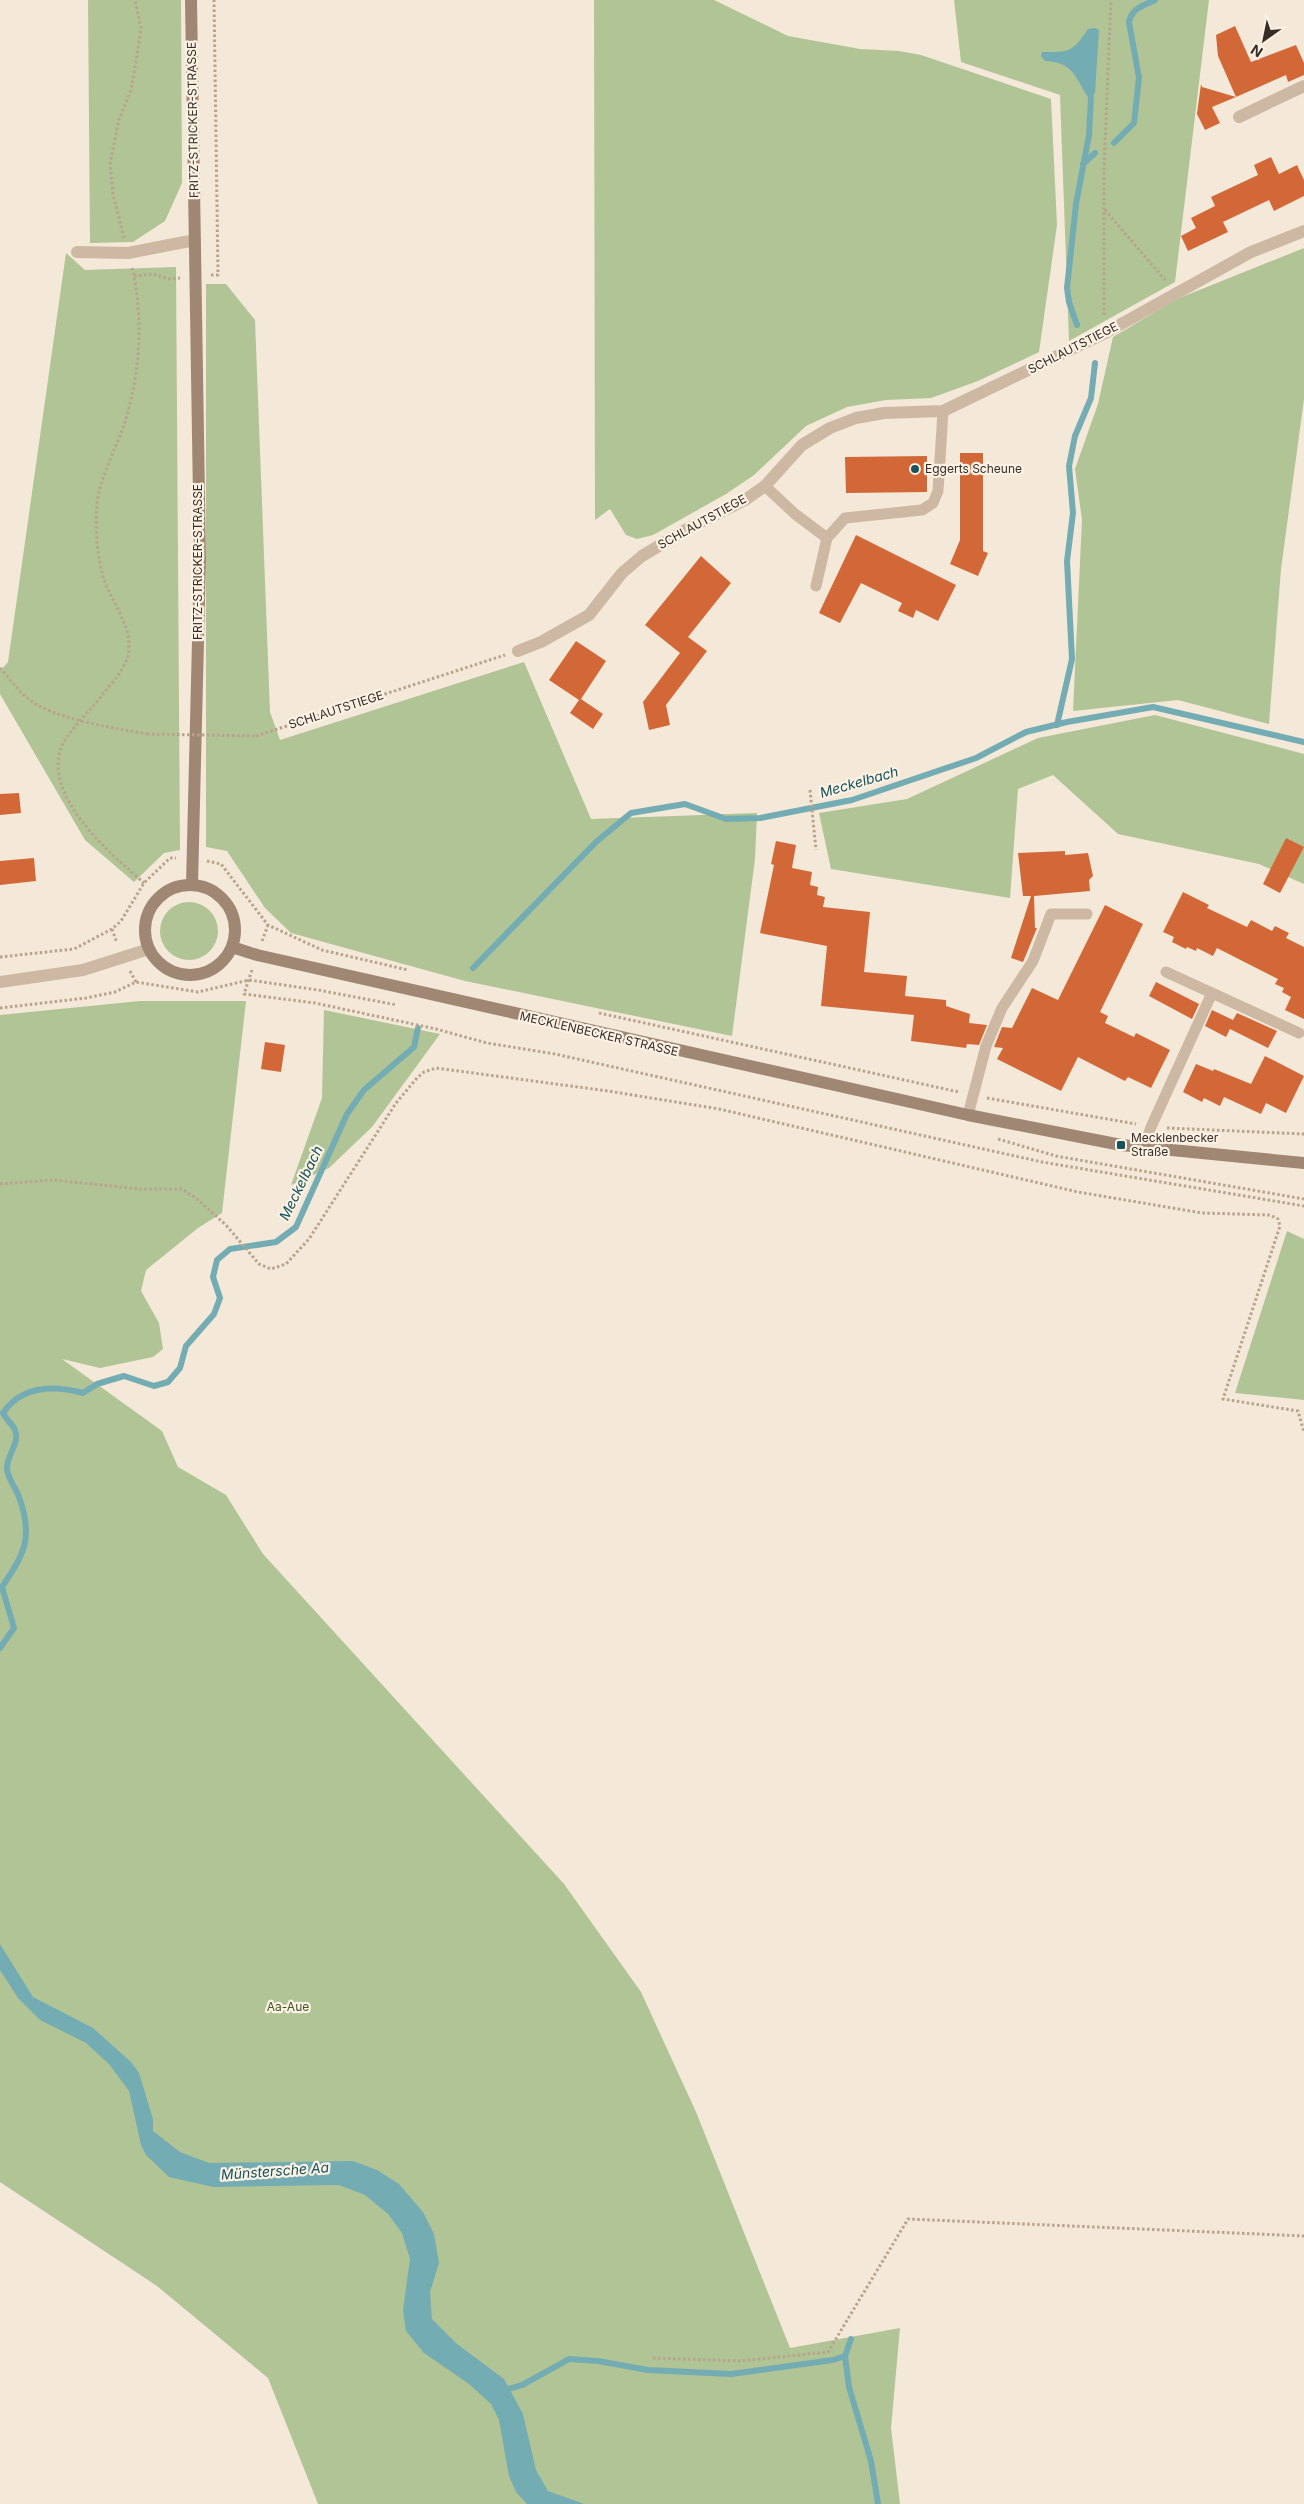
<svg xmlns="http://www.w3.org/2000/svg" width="1304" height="2504" viewBox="0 0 1304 2504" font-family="Inter,sans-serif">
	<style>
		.green { fill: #b1c496 }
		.water { fill: #74acb3 }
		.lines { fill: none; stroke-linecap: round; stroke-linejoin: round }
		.stream { stroke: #74acb3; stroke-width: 6 }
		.building { fill: #d26838 }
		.path { stroke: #b8a38d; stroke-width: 3; stroke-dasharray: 2.5 2.5; stroke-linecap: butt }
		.service { stroke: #cdb9a3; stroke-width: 11 }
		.minor { stroke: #cdb9a3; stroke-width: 12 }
		.tertiary { stroke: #cdb9a3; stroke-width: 12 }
		.secondary { stroke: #a08774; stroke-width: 12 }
		.path-bridge { stroke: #b8a38d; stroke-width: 3; stroke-dasharray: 2.5 2.5; stroke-linecap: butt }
		.poi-dot { fill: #17535c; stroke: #fbf2e4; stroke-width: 2 }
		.labels { text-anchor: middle; stroke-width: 4.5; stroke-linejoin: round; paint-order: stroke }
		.street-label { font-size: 12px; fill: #372c26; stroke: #fbf2e4 }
		.poi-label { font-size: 12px; fill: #372c26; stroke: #fbf2e4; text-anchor: start }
		.park-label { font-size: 12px; fill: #425727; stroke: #fbf2e4 }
		.water-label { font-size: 14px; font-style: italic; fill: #17535c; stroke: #fbf2e4 }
	</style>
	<rect width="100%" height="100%" fill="#f4e8d8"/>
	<path class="green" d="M88,0H181L182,183L165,221L133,242L90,243Z
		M594,0H714L788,36L860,49L899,51L921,55L1051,99L1057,225L1039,352L978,381L931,398L886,400L847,407L806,426L754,475L726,494L653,535L637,539L626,535L610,509L595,520Z
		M954,0H1209L1175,282L1069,341L1060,95L961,62Z
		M1304,248V399L1281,569L1269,724L1178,700L1073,711L1082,520L1075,469L1098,404L1113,337L1177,299Z
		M66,253L85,270L176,267L180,850L164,853L134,882L85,840L0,694V671L8,662Z
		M206,284H226L255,320L270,712L280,740L524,662L591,819L757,813L755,859L732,1036L465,981L291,933L265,908L227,851L206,847Z
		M1155,715L1304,754V884L1259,864L1118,834L1053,775L1018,789L1010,898L831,869L819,813L907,799L1038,738Z
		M160 931a29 29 0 1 1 58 0a29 29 0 1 1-58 0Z
		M140,1001H246L222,1213L198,1228L146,1270L141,1291L159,1323L163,1349L153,1357L100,1368L62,1359L162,1431L178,1467L226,1495L263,1554L564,1884L641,1992L696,2112L790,2348L900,2328L891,2428L900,2504H318L268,2378L157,2286L0,2182V1015Z
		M324,1010L440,1034L372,1127L329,1168L291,1185L322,1098Z
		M1287,1231L1304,1239V1400L1235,1393Z"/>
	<path class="water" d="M1095,28L1099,30L1095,93L1091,97L1087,96C1075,75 1071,62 1045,61L1041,56L1042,52C1069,52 1072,53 1088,29Z
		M0,1944L33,1997L93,2028L131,2062L139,2073L153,2119V2131L180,2152L209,2163L353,2161L377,2170L399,2184L423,2212L434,2234L439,2263L430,2292L432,2319L457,2344L504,2379L523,2414L536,2470L548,2491L584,2504H527L516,2492L509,2476L499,2420L491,2404L469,2384L424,2353L406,2331L403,2310L410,2259L402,2233L388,2214L365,2195L339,2185L213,2187L169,2177L146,2155L141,2145L129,2091L109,2064L86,2043L40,2020L18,1998L0,1970Z"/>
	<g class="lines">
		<path class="stream" d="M1114,143L1134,123L1139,78L1129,22C1132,8 1143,6 1155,0
			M1083,164L1095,153
			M1077,325L1069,302L1067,288L1076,204L1089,135L1091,97
			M1057,725L1072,659L1067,561L1073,513L1069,466L1075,436L1091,398L1095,363
			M473,968L596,842L631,813L685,804L726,819L760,818L852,800L976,758L1026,732L1067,722L1153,707L1304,742
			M0,1648L14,1628L2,1587C24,1554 34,1538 19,1497C16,1488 8,1479 7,1469C6,1455 22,1442 14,1428C11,1423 6,1419 3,1413C22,1385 53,1385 83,1393L97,1384L124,1376L154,1386L168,1382L180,1368L186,1346L214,1314L220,1298L213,1277L217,1260L230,1249L276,1242L296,1227L347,1114L364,1090L414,1047L418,1028
			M845,2356L849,2387L871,2461L878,2504
			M502,2391L522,2385L569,2359L598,2361L648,2370L731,2374L833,2360L845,2356L851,2339"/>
	</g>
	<path class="building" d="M1235,26L1251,62L1296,45L1304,63V75L1288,82L1286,75L1236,97L1218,56L1216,35Z
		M1201,84L1202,87L1236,97L1212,107L1220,123L1205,130L1197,114Z
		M1271,157L1279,174L1297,165L1304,180V196L1274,211L1269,200L1223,222L1228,232L1188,251L1181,236L1196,228L1191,218L1215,206L1211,197L1258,175L1254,165Z
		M960,453H983V551L988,553L978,576L950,564L960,540Z
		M927,456V492L846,493L845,457Z
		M856,535L956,585L938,621L916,610L913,618L898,611L902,603L861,583L840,623L819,613Z
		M701,556L731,583L688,637L707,651L666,705L670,725L649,730L643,702L680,653L645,625Z
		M576,641L606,661L581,699L603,714L593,729L570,713L579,700L549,680Z
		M19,793L21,813L0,815V794Z
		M1286,838L1304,847L1280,893L1263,884Z
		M776,841L796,845L792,868L812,872L810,885L818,887L817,895L825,897L823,907L870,912L864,972L907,976L905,996L946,1000V1006L970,1014L969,1023L987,1025L979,1045L967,1044L966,1048L911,1041L914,1015L821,1006L827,946L760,933L774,865L771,864Z
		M1065,851V855L1088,853L1093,876L1089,880L1090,891L1034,896L1035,928H1037L1023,962L1011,958L1031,896H1023L1018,853Z
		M34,858L36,881L0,885V861Z
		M1183,892L1209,905L1207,908L1247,927L1251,920L1272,931L1275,926L1289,933L1286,938L1304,947V1019L1285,1010L1291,997L1282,992L1284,988L1275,984L1278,979L1217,948L1213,956L1197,948L1196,951L1187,947L1186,949L1172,942L1174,937L1163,932Z
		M1105,905L1143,924L1100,1012L1108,1016L1105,1023L1134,1037L1136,1033L1170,1050L1151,1088L1128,1077L1125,1081L1078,1057L1061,1091L997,1059L1003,1048L994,1047L1002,1027L1012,1028L1032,988L1058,1000Z
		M1156,982L1199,1004L1192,1019L1149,996Z
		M1212,1010L1233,1020L1237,1013L1277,1031L1268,1048L1230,1029L1226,1037L1205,1026Z
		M265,1042L285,1045L281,1072L261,1069Z
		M1265,1056L1304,1076L1286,1113L1266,1103L1261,1114L1224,1097L1220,1106L1204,1098L1202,1102L1183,1092L1196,1064L1213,1071L1214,1069L1251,1084Z"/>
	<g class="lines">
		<path class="path" d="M1105,210L1166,281
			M124,238L113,194L110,164L119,119L131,90L137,55L141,28L135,0
			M132,268C144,317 140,374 125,422C117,446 99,480 97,504C95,528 97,557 104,580C112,602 131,625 129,650C128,666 113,681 104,693C94,707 67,732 62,746C41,796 111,854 144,883
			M211,275H218L214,0
			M134,276L153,274L169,279L180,278
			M1104,315V167L1111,0
			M0,668C8,677 16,688 26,697C50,719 115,728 147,734
			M256,736L505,655
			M810,790L816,850
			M207,861L221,864L268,925L322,950L408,970
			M112,929L117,943
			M262,941L268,925
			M0,957L74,949L112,929L121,921L144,883L170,858H176
			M252,970L244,994L315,1003L436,1029L487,1043L555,1054L1042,1162L1304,1206
			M130,971L136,982
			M0,1008L86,998L115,992L136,982L198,992L249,980L318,990L397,1005
			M599,1013L959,1092
			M987,1098L1136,1124
			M1167,1128L1304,1134
			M998,1139L1056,1156L1304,1199
			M0,1184L54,1180L140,1189H182L197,1199L226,1225L259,1264L271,1269L286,1264L309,1239L396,1103L417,1078L424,1072L436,1068L608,1091L719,1109L1078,1192L1202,1213L1270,1215L1278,1219L1280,1226L1223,1399L1298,1411L1304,1432
			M653,2358L741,2361L828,2352L908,2219L1304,2236"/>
		<path class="service" d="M765,486L795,514L827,538
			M816,586L827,538L845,518L922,510L933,503L938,491L943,411
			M1212,993L1299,1033
			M968,1115L986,1046L1002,1008L1033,961L1051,914H1087
			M1144,1148L1151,1127L1212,993L1166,972"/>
		<path class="minor" d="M1239,117L1304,86
			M77,252L128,253L195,240
			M518,651L541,642L589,615L622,573L642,556L687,529L745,500L765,486L802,445L830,428L856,418L884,413L943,411L1105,333L1251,252L1304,231"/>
		<path class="tertiary" d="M0,982L83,970L149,949"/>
		<path class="secondary" d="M191,0L200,560L192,884
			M145 930a45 45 0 1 1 90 0a45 45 0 1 1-90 0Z
			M232,947L257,955L968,1115L1121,1145L1304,1163"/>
		<path class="path-bridge" d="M147,734L256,736"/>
	</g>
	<g class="poi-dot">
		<circle cx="915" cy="469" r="5"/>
		<rect x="1116" y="1140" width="10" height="10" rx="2.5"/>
	</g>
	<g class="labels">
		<g class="street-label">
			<text transform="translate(193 120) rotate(-91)" y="4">FRITZ-STRICKER-STRASSE</text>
			<text transform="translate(1073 348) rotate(-27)" y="4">SCHLAUTSTIEGE</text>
			<text transform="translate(702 522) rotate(-29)" y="4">SCHLAUTSTIEGE</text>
			<text transform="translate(198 562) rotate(-90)" y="4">FRITZ-STRICKER-STRASSE</text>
			<text transform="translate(336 710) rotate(-18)" y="4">SCHLAUTSTIEGE</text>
			<text transform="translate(599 1034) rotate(13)" y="4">MECKLENBECKER STRASSE</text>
		</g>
		<g class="poi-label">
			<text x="925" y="473">Eggerts Scheune</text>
			<text x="1131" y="1142">Mecklenbecker<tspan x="1131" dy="14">Straße</tspan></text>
		</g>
		<g class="park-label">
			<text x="288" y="2011">Aa-Aue</text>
		</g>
		<g class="water-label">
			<text transform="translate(859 782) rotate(-16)" y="5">Meckelbach</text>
			<text transform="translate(301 1183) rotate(-64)" y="5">Meckelbach</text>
			<text transform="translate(275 2171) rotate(-4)" y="5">Münstersche Aa</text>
		</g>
	</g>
	<g transform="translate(1264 40) rotate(213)" stroke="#fbf2e4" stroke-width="4" paint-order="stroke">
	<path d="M0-4L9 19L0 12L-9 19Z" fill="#372c26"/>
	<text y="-8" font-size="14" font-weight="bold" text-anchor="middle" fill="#372c26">N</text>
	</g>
</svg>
